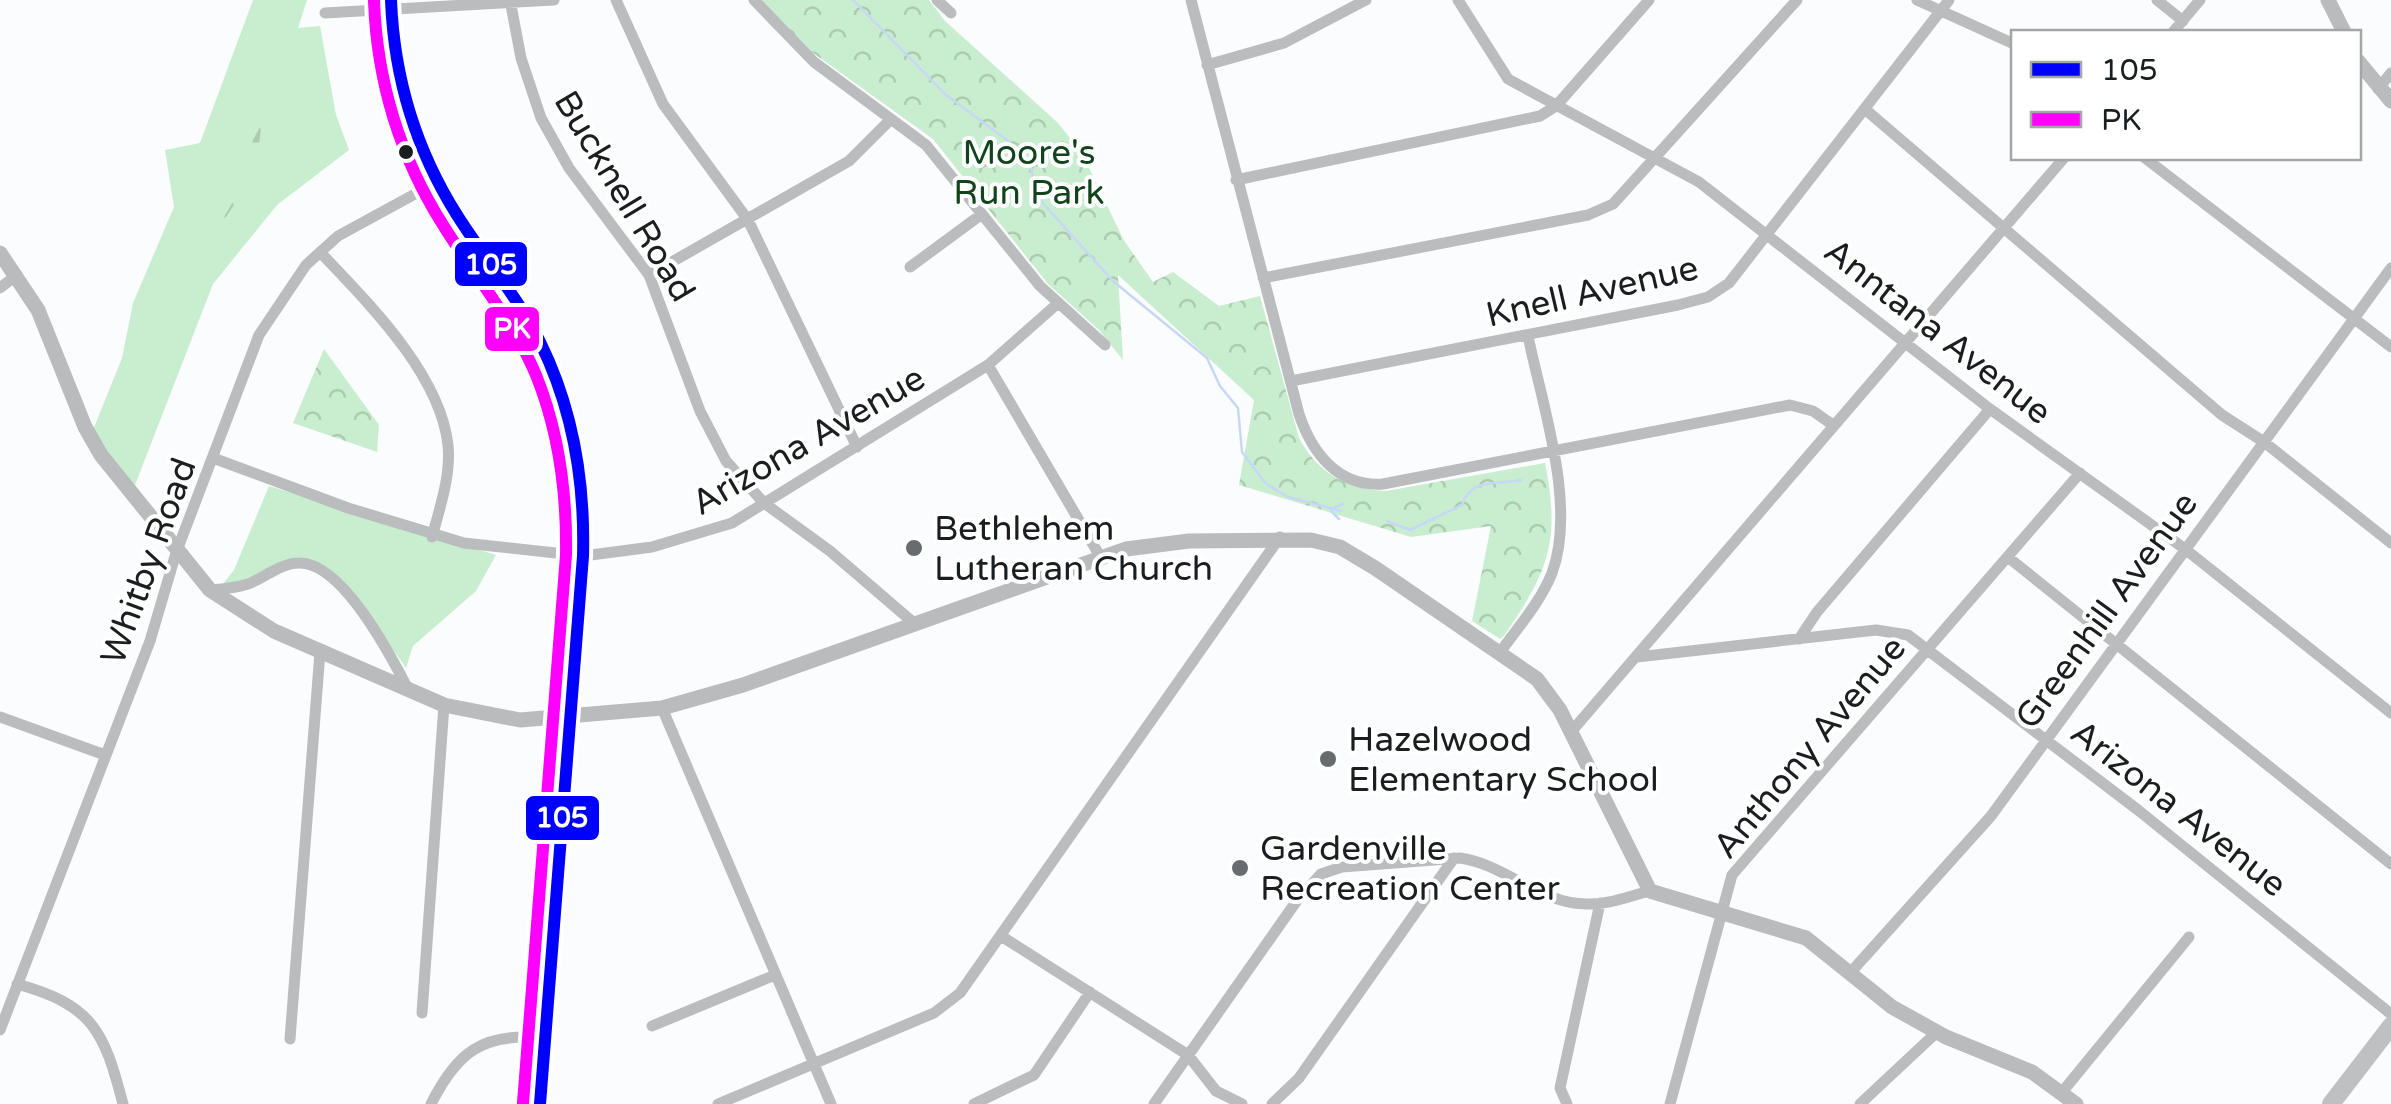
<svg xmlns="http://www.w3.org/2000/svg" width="2391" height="1104" viewBox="0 0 2391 1104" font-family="'Varela Round',sans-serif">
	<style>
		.grass { fill: #c9edcf }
		.forest { fill: url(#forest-firs) }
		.park { fill: url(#park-crowns) }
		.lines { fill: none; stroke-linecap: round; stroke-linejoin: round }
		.stream { stroke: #c7d8f6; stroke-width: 2.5 }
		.street { stroke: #babcbd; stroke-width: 11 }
		.secondary { stroke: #babbbc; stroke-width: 15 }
		.primary { stroke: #bec0c1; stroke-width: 18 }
		.bus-1-casing { stroke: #fff; stroke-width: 20 }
		.bus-2-casing { stroke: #fff; stroke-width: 20 }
		.bus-1 { stroke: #00f; stroke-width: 12 }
		.bus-2 { stroke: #f0f; stroke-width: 12 }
		.bus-dot { fill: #1b1e21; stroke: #fff; stroke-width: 4 }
		.poi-dot { fill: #696c6e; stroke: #fff; stroke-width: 4 }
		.labels { text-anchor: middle; stroke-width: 8; stroke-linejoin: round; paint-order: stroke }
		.park-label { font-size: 35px; fill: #11441d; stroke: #fff }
		.street-label { font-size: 35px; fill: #1b1e21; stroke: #fff }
		.poi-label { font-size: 35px; fill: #1b1e21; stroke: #fff; text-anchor: start }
		.line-badge { stroke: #fff; stroke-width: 4 }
		.badge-label { font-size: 28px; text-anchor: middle; font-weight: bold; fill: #fff }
	</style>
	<defs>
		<pattern id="forest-firs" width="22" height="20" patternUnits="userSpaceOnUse" patternTransform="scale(2.5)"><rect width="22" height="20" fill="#c9edcf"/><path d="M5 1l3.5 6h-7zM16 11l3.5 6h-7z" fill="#accbb1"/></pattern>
		<pattern id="park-crowns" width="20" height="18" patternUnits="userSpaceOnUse" patternTransform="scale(2.5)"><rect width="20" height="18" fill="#c9edcf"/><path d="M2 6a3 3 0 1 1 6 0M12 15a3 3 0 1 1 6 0" fill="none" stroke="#accbb1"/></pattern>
	</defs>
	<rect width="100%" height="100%" fill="#fbfcfd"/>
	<path class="grass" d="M253,0H307L298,28L320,26L336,115L349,150L277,205L213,284L135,485L110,461L93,430L122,358L133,303L174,207L165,150L200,143Z
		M269,486L496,555L476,591L413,646L406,668C382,632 350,602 322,568L282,563L247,580L222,585L234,570Z"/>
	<path class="forest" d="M261,120C261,164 243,194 218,228Z"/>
	<path class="park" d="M761,0H929L945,21L1057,122L1082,153L1123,239L1153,282L1173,272L1219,306L1260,296L1299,438C1318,473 1346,489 1386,491L1545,463C1561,541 1548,572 1504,636L1500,639L1472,621L1491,526L1411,537L1239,485L1254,400L1118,275L1123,360L1099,330L1048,284L933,139L809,50Z
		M324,349L379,425L377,452L293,423Z"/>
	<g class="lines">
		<path class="stream" d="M853,0L946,95L1007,140L1030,166L1041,201L1113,281L1207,358L1220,386L1238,408L1242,452L1265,483L1288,497L1341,511
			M1331,509L1343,504
			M1331,511L1339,519
			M1387,521L1410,530L1462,505C1471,477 1498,485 1521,480"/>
		<path class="street" d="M510,0L521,58L541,118L569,168L649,275L700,411L726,461L764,503L830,551L915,624
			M616,0L663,104L748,220L857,447
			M754,0L814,62L926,145L1040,286L1105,345
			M937,0L951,13
			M1191,0L1299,414C1312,453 1338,487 1383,484L1790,405L1813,411L1833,425
			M1458,0L1508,79L1699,182L1990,409L2185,549L2391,713
			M1917,0L2014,44
			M2157,0L2183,21
			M325,13L554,0
			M2173,32L2200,0
			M1207,65L1284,43L1366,0
			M2378,89L2391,73
			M1866,110L2222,415L2264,442L2391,543
			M2145,158L2391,347
			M1236,180L1540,116L1556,106L1649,0
			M320,252C367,302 440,373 448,445C451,476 440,507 432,537
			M910,267L982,214
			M649,275L849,161L891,119
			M1263,278L1588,215L1613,204L1797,0
			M0,288L17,275
			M988,365L1101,558
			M1291,381L1678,305L1708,297L1729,283L1949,0
			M213,458L348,508L464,543L583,556L652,547L732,523L988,365L1057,304
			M2009,558L2391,864
			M210,590C223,589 236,588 248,584C264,578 281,563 299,563C342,562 391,656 408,689
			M1799,639L1817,612L1990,409
			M1501,651C1519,626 1541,601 1552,573C1577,505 1542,405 1528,336
			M1637,657L1876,630L1908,635L2138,810L2391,1014
			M662,708L831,1104
			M0,717L105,755
			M1571,732L2064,158
			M1001,936L1188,1055L1216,1091L1242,1104
			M1851,972L1991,816L2391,268
			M17,984C93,1005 104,1031 123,1104
			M422,1013L444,705
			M652,1026L775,975
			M0,1030L150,641L176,553L259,335L306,265L338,236L437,182
			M290,1039L320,652
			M2063,1091L2189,937
			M431,1104C457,1052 483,1032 544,1038
			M718,1104L934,1013L960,993L1280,537
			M974,1104L1034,1075L1090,992
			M1154,1104L1298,899L1321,874L1342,867L1460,858C1505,864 1539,904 1587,904C1608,905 1629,896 1650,891
			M1272,1104L1299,1078L1454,858
			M1567,1104L1560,1088L1600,903
			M1670,1104L1732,875L2080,473
			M1860,1104L1937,1032"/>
		<path class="secondary" d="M391,0C391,75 418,153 457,215C485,258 518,297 540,342C573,407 587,484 583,556L540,1104
			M2328,0L2344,32
			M2358,61L2391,101
			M0,253L38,310L85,427L101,455L210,590L274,631L444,705L520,720L662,708L743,685L1126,549L1189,541L1311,540L1340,547L1375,568L1537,679L1560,710L1650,891L1806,938L1892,1007L1946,1037L2032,1072L2076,1104"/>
		<path class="primary" d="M2331,1104L2391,1026"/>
		<g class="bus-1-casing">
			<path id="bus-1" d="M391,0C394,77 416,150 457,215C484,258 518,297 540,342C573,409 585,482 583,556L540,1104"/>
		</g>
		<g class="bus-2-casing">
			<path id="bus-2" d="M374,1C377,81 400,157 443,225C474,275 513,320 536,375C559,432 567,493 566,555L523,1103"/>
		</g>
		<use href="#bus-1" class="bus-1"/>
		<use href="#bus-2" class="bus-2"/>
	</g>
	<circle class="bus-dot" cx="406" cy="152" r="9"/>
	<g class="poi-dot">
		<circle cx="914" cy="548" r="10"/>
		<circle cx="1328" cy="759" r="10"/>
		<circle cx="1240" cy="868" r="10"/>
	</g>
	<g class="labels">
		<g class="park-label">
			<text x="1029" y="164">Moore's<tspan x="1029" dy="40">Run Park</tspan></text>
		</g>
		<g class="street-label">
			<text transform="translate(625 196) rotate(59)" y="12">Bucknell Road</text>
			<text transform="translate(1592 291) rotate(-13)" y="12">Knell Avenue</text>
			<text transform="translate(1938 331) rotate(38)" y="12">Anntana Avenue</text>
			<text transform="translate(808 440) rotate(-30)" y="12">Arizona Avenue</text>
			<text transform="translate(148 561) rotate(-70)" y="12">Whitby Road</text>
			<text transform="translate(2106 610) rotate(-54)" y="12">Greenhill Avenue</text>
			<text transform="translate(1809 747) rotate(-50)" y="12">Anthony Avenue</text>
			<text transform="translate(2179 808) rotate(38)" y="12">Arizona Avenue</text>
		</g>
		<g class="poi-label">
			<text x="934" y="540">Bethlehem<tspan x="934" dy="40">Lutheran Church</tspan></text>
			<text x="1348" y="751">Hazelwood<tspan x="1348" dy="40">Elementary School</tspan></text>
			<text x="1260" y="860">Gardenville<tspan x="1260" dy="40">Recreation Center</tspan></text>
		</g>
	</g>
	<g class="line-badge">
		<rect x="453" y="240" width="76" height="48" rx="10" fill="#00f"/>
		<rect x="483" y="305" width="58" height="48" rx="10" fill="#f0f"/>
		<rect x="524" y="794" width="77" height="48" rx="10" fill="#00f"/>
	</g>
	<g class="badge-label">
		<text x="491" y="274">105</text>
		<text x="512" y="338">PK</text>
		<text x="562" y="827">105</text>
	</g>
	<rect x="2011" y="30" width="350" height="130" fill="#ffffff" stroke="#a4a5a6" stroke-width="2.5"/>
	<rect x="2031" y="62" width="50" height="15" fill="#0000ff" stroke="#a4a5a6" stroke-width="2.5"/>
	<text x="2101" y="80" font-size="30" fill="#1b1e21">105</text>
	<rect x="2031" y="112" width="50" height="15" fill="#ff00ff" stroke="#a4a5a6" stroke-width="2.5"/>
	<text x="2101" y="130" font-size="30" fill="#1b1e21">PK</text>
</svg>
